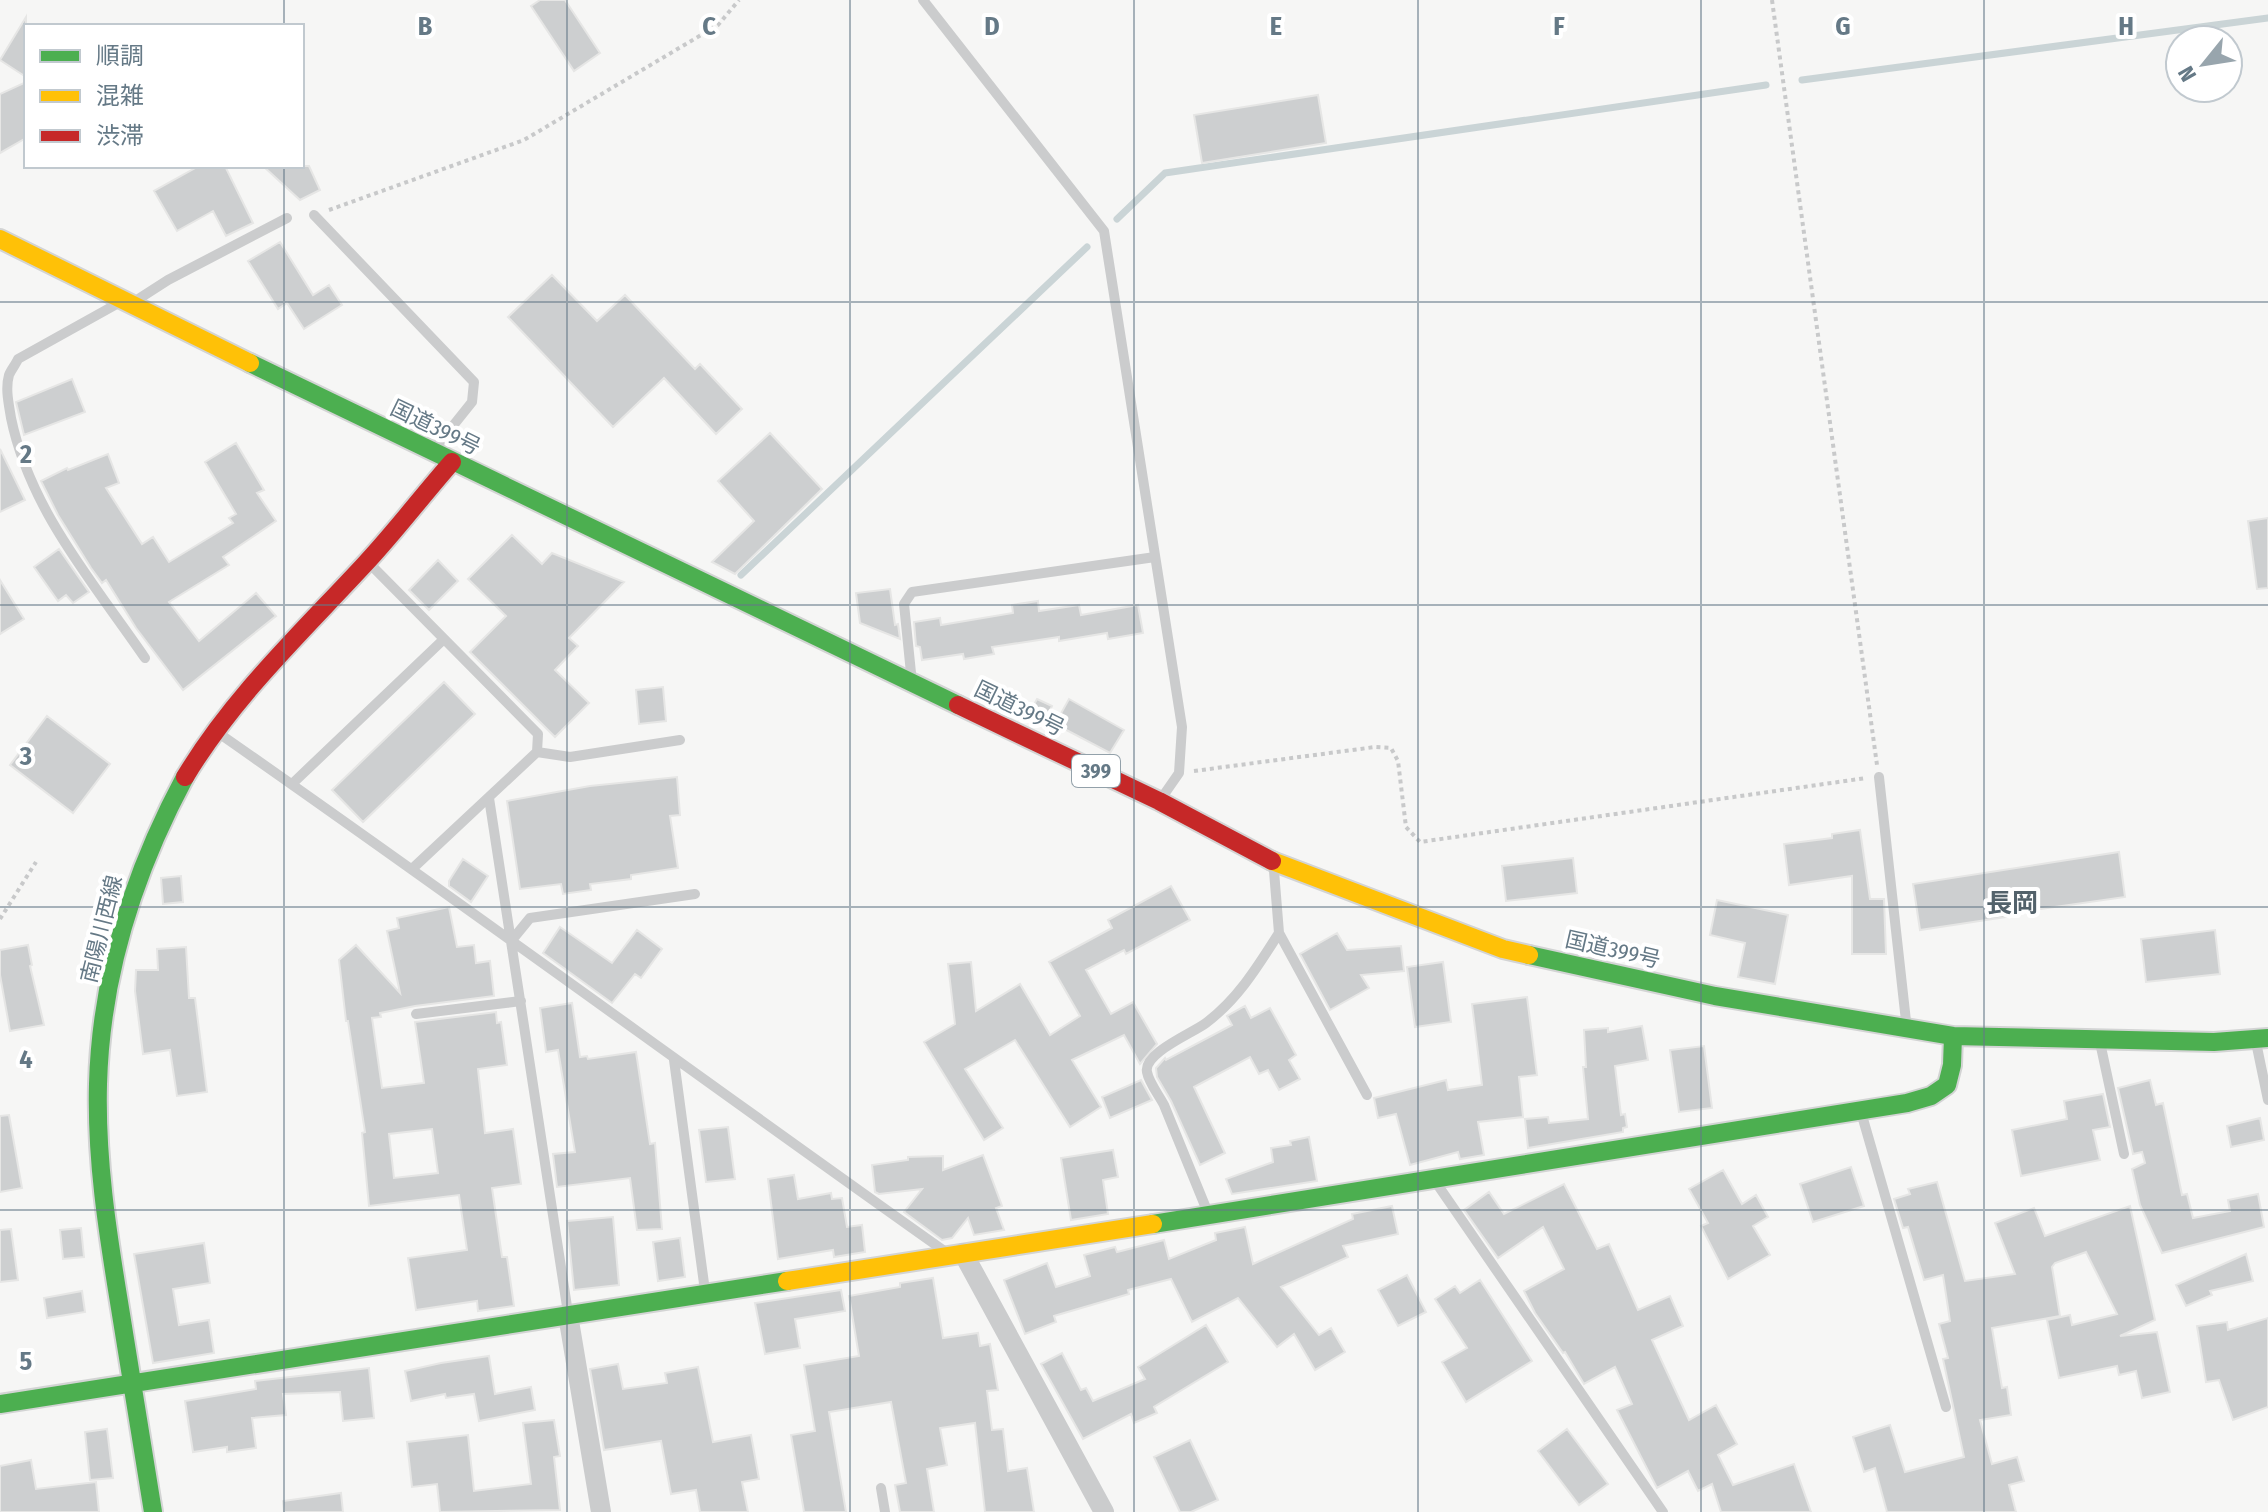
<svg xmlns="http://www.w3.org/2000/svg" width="2268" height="1512" viewBox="0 0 2268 1512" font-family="'Fira Sans Condensed','Noto Sans JP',sans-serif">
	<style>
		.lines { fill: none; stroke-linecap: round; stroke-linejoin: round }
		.stream { stroke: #cad4d6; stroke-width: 7 }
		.building { fill: #cdcfd0; stroke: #e6e6e5; stroke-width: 2; fill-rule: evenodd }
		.fast-casing { stroke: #d3d4d4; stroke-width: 22 }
		.slow-casing { stroke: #d3d4d4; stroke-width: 22 }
		.jam-casing { stroke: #d3d4d4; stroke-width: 22 }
		.path { stroke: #c8c9ca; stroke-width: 4; stroke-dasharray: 4 4; stroke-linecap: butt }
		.lane { stroke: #cbcccd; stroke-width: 10 }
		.street { stroke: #cbcccd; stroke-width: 20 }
		.fast { stroke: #4caf50; stroke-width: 18 }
		.slow { stroke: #ffc107; stroke-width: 18 }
		.jam { stroke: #c62828; stroke-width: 18 }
		.grid { fill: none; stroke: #657986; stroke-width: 2; stroke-opacity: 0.55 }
		.labels { text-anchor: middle; stroke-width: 8; stroke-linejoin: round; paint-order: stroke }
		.shield { fill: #fff; stroke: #93a1aa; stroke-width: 2 }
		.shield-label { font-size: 20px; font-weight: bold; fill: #657986 }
		.street-label { font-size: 22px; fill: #657986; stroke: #fff }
		.quarter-label { font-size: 26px; font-weight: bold; fill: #53626b; stroke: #fff }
		.grid-label { font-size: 26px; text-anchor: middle; font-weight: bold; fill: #657986; stroke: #fff; stroke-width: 8; stroke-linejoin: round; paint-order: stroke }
	</style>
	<rect width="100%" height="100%" fill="#f6f6f5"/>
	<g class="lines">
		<path class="stream" d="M1802,80L2268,18
			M1117,219L1165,173L1766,85
			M741,575L1087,247"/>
	</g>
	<path class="building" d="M540,0H565L600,53L574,71L531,6Z
		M26,17V77L0,60Z
		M26,82V138L0,153V94Z
		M1318,95L1326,143L1202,163L1194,115Z
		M199,166H225L253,223L226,236L213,211L177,231L154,191Z
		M263,166H309L320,190L300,200Z
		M280,242L313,295L329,285L342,305L304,329L287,303L278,309L248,261Z
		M552,275L597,321L625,295L695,369L700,364L742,409L716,434L664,378L613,427L508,317Z
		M72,379L85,412L24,435L16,402Z
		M770,433L822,489L735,574L712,562L754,521L718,481Z
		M236,443L264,490L257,493L276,521L223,557L229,565L169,602L199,641L256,593L276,616L183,690L136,628L106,580L102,583L91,568L58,515L41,481L67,468L68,470L108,454L119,483L106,488L142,544L153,537L169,562L233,523L229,518L236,514L205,462Z
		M0,449L25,500L0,512Z
		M2268,518V588L2257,589L2248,521Z
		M512,535L542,564L552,553L624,582L569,638L578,646L555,670L589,703L555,737L470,652L506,616L468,579Z
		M59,549L89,592L73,603L66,595L58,601L34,567Z
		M438,560L458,581L429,610L409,590Z
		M0,580L24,619L0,634Z
		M890,589L895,625L898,624L900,639L860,623L856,593Z
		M1038,601L1039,611L1079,605L1081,615L1138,605L1143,633L1108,639L1107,633L1059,641V637L992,647L994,654L964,659L963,654L922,660L920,647L916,646L914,622L940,618L941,625L1013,613L1012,605Z
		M444,682L475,714L363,822L332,790Z
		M663,687L666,721L639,724L636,690Z
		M1037,699L1052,706L1045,722L1029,714Z
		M1069,699L1124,730L1110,753L1055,724Z
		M47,716L110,764L73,813L10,765Z
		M677,777L680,815L670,816L678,868L631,875V879L590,884L591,890L563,894L561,884L520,889L507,801L590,786Z
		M1860,830L1870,899H1884L1886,954H1852V876L1789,885L1784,844L1832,838V834Z
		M2119,852L2125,897L2013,913V916L1920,930L1913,884Z
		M1573,858L1577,893L1506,901L1502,866Z
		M463,859L488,876L471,902L449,886V881Z
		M181,876L183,902L163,904L161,878Z
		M1171,886L1190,920L1126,954L1124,950L1086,970L1111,1014L1133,1002L1157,1044L1140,1064L1124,1035L1072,1060L1101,1107L1070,1127L1015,1040L965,1069L1003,1128L984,1140L924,1042L955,1024L948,964L971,962L976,1011L1020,984L1050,1035L1080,1016L1049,962L1112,928L1108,920Z
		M1717,900L1788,915L1775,984L1738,977L1745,943L1710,935Z
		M449,907L457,947L474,945L476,963L490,961L494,996L415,1006L380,1013L381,1017L372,1018L382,1088L424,1083L415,1022L496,1012L497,1023L501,1022L507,1065L478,1069L485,1133L513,1129L521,1184L492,1188L502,1257H507L514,1306L478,1311L477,1301L416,1310L408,1258L467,1250L459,1195L369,1206L362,1133L365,1132L348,1021H346L339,960L356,945L400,993L387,931L399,928L397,918ZM432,1129L438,1173L394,1178L389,1134Z
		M560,927L612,963L637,930L662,949L641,978L635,974L612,1003L543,953Z
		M2215,930L2220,974L2146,982L2141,939Z
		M1337,933L1347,950L1401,946L1404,971L1361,975L1369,988L1330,1010L1300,954Z
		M28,945L32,965L30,966L44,1025L10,1031L0,975V950Z
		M186,947L189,998H195L207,1092L177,1096L170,1050L143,1054L135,991L136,970H158L157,949Z
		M1443,962L1451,1022L1415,1027L1407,967Z
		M1527,997L1537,1075L1519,1077L1523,1117L1478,1122L1484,1155L1460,1159L1458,1152L1410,1165L1396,1114L1378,1118L1374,1098L1446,1080L1448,1090L1482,1085L1472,1004Z
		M572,1003L580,1057L587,1056L588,1059L636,1052L650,1144L655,1143L662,1229L637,1230L630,1178L557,1187L553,1154L575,1152L558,1050L546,1052L540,1008Z
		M1245,1006L1251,1018L1270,1008L1296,1055L1289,1060L1300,1079L1279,1090L1268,1070L1259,1074L1250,1057L1194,1087L1225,1153L1200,1165L1171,1101L1157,1077L1156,1068L1165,1058L1166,1060L1232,1025L1227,1016Z
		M1642,1026L1648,1060L1615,1066L1621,1115L1625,1114L1627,1127L1623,1128V1132L1528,1148L1525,1119L1548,1117L1549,1123L1588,1119L1583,1067H1586L1584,1030L1608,1028V1032Z
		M1704,1046L1712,1108L1679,1112L1670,1050Z
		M1141,1080L1152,1100L1110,1118L1102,1097Z
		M2150,1080L2156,1105L2163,1103L2182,1195L2187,1194L2193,1218L2230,1211L2228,1200L2258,1194L2264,1227L2162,1253L2140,1205L2132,1169L2145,1163L2142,1152L2133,1154L2118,1088Z
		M2103,1094L2110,1127L2093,1130L2100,1160L2021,1176L2012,1130L2067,1119L2064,1101Z
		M9,1115L22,1188L0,1192V1116Z
		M2260,1118L2264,1140L2231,1147L2227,1126Z
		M728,1127L735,1179L706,1182L699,1130Z
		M1309,1137L1317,1181L1232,1194L1226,1179L1273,1162L1271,1148L1291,1145L1290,1141Z
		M1113,1150L1118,1177L1103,1180L1108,1214L1071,1220L1061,1158Z
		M983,1155L1002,1206L996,1208L1004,1230L974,1235L968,1218L952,1238L942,1240L904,1212L922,1189L879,1194L875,1192L872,1165L908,1160V1157L943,1156V1170Z
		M1851,1167L1864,1206L1813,1222L1800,1184Z
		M1723,1170L1742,1204L1756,1195L1768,1217L1753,1226L1770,1255L1728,1279L1701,1226L1708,1223L1689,1189Z
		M794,1175L798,1199L831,1193L832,1199L842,1198L847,1227L862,1225L865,1252L834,1257L833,1250L778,1259L768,1179Z
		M1937,1182L1965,1281L2015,1274L1995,1223L2034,1208L2045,1236L2130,1206L2155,1320L2120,1336L2157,1332L2170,1392L2142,1398L2136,1371L2119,1375L2117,1366L2059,1378L2047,1320L2070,1315L2072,1325L2117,1314L2086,1252L2055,1263L2052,1267L2060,1316L1992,1328L2002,1388L2007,1387L2011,1415L1980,1420L1992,1464L2017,1457L2024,1481L2009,1485L2016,1512H1887L1875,1468L1864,1472L1853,1437L1890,1425L1905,1472L1964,1457L1943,1359L1948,1358L1939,1324L1950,1321L1943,1275L1924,1280L1908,1227L1903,1228L1894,1199L1910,1194L1908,1189Z
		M1564,1184L1597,1249L1609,1244L1638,1310L1670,1296L1683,1326L1652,1340L1689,1420L1716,1405L1737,1444L1718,1455L1733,1485L1794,1464L1811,1512H1721L1712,1484L1698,1491L1688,1471L1657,1488L1617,1410L1632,1404L1615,1367L1584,1384L1565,1352L1563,1353L1535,1313L1524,1291L1564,1269L1543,1227L1498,1258L1464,1210L1489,1192L1504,1214Z
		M1392,1206L1398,1234L1343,1246L1348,1257L1281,1287L1319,1335L1331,1328L1345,1352L1315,1370L1294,1334L1277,1347L1238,1298L1192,1322L1171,1279L1128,1290L1129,1294L1054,1316L1056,1322L1025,1334L1004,1280L1047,1263L1056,1287L1090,1276L1084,1255L1115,1247L1117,1252L1164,1240L1169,1259L1216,1240L1215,1233L1245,1227L1253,1264L1353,1219L1352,1214Z
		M613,1217L619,1285L574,1290L567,1221Z
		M81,1228L84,1257L63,1259L60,1230Z
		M11,1229L18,1280L0,1282V1230Z
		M680,1238L685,1277L658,1281L653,1242Z
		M204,1243L210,1283L173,1289L179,1325L209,1320L214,1353L153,1363L134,1254Z
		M2246,1254L2253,1281L2210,1291L2212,1295L2186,1306L2176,1285Z
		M1407,1275L1426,1312L1398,1326L1378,1290Z
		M933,1278L943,1338L978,1333L980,1346L990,1344L998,1390L987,1391L992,1430L1003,1429L1008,1471L1027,1468L1034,1512H985L975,1423L940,1428L947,1465L927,1469L934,1512H900L895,1485L906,1483L891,1402L829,1412L846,1512H804L791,1435L815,1431L804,1365L859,1356L849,1296L900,1287V1283Z
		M1480,1280L1532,1361L1466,1402L1442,1362L1467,1348L1435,1299L1455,1286L1460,1293Z
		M841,1290L845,1311L795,1319L800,1348L765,1354L755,1303Z
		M82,1291L85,1312L47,1318L44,1298Z
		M2268,1318V1407L2233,1420L2219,1380L2206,1382L2197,1326L2227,1322L2228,1330Z
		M1206,1325L1228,1362L1154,1407L1157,1413L1134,1423L1131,1414L1083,1439L1041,1364L1062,1353L1081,1390L1086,1388L1093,1401L1145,1379L1138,1367Z
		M489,1356L495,1394L531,1387L535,1410L479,1421L474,1394L446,1398L445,1394L411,1401L405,1371L441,1363Z
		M618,1364L623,1389L667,1383L665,1373L698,1367L713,1442L751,1435L759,1479L742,1482L748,1512H700L696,1490L671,1494L661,1441L604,1450L590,1369Z
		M369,1368L374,1418L343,1421L340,1392L283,1394L286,1415L252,1418L256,1448L227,1452V1447L193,1452L185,1401L256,1389L255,1381Z
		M554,1420L560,1456L554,1457L560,1510L440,1512L437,1484L412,1487L407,1442L468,1435L474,1491L531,1484L523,1423Z
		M107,1429L113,1478L90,1480L85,1432Z
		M1567,1429L1608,1484L1579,1505L1538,1451Z
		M1190,1440L1218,1500L1191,1512H1180L1154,1457Z
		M31,1460L36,1489L96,1482L99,1512H0V1466Z
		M341,1493L343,1512H284L283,1501Z"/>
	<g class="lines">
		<g class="fast-casing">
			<path id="fast" d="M250,363L958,705
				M1529,955L1715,996L1953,1036L2214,1042L2268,1038
				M1153,1224L1907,1103L1931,1096L1947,1085L1952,1065L1953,1036
				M0,1404L787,1281
				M153,1512C142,1442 130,1372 119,1302C107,1229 96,1158 98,1084C101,975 134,872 185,777"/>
		</g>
		<g class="slow-casing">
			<path id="slow" d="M0,239L250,363
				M1272,861L1503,949L1529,955
				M787,1281L1153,1224"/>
		</g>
		<g class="jam-casing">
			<path id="jam" d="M958,705L1159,801L1272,861
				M185,777C233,697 301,633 364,565C395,532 422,496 452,462"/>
		</g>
		<path class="path" d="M1772,0L1877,765
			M329,210L524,140L718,25L739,0
			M1194,771L1375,747L1391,748L1398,761L1406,827L1420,842L1866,778
			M0,919L36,862"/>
		<path class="lane" d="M923,0L1104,231L1182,727L1179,773L1163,796
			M314,215L474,382L472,402L436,447
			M140,298L168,280L287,218
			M115,305L18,359C16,364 11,370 9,375C5,389 9,405 11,418C30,510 93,582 145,658
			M369,563L538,734L537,752L412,869
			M911,673L904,604L912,592L1155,557
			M217,732C461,902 700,1078 943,1250
			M537,752L570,757L680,740
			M1879,777L1906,1021
			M292,784L444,639
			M489,798L568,1313
			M1274,871L1279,933L1367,1095
			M512,940L530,918L695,894
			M416,1014L521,1001
			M2101,1047L2124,1154
			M2257,1047L2268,1100
			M674,1060L705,1291
			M1861,1112L1946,1407
			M1437,1184L1663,1512
			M1208,1213C1193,1177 1179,1141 1164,1105C1159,1095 1149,1083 1147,1072C1143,1053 1193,1033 1206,1023C1238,999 1258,966 1279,933
			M881,1488L885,1512"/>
		<path class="street" d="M963,1253L1104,1512
			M568,1315L601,1512"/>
		<use href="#fast" class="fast"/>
		<use href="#slow" class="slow"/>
		<use href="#jam" class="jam"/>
	</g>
	<path class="grid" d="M284,0V26M567,0V1512M850,0V1512M1134,0V1512M1418,0V1512M1701,0V1512M1984,0V1512M284,166V1512M0,302H2268M0,605H2268M0,907H2268M0,1210H2268"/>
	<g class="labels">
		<rect class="shield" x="1072" y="755" width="48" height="32" rx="6"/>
		<g class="shield-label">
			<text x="1096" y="778">399</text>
		</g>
		<g class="street-label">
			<text transform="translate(436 427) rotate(26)" y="8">国道399号</text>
			<text transform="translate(1020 708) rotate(26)" y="8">国道399号</text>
			<text transform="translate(101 929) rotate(-76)" y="8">南陽川西線</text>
			<text transform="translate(1613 949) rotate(13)" y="8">国道399号</text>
		</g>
		<g class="quarter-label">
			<text x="2012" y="912">長岡</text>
		</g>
	</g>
	<g class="grid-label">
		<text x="425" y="35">B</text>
		<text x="709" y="35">C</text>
		<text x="992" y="35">D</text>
		<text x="1276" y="35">E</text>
		<text x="1559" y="35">F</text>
		<text x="1843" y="35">G</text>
		<text x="2126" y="35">H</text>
		<text x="26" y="463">2</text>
		<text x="26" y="765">3</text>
		<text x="26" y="1068">4</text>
		<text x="26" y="1370">5</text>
	</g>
	<rect x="24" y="24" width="280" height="144" fill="#ffffff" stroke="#c1c9cf" stroke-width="2"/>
	<rect x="40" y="50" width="40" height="12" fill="#4caf50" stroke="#c1c9cf" stroke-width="2"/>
	<text x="96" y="64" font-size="24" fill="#657986">順調</text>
	<rect x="40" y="90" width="40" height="12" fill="#ffc107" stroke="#c1c9cf" stroke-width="2"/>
	<text x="96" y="104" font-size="24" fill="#657986">混雑</text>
	<rect x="40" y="130" width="40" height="12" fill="#c62828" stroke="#c1c9cf" stroke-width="2"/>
	<text x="96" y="144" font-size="24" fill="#657986">渋滞</text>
	<g transform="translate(2204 64) rotate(240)"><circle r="38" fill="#ffffff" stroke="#c1c9cf" stroke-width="2"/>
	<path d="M0-6L14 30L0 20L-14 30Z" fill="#98a5ad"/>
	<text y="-12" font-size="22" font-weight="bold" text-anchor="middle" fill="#657986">N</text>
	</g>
</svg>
